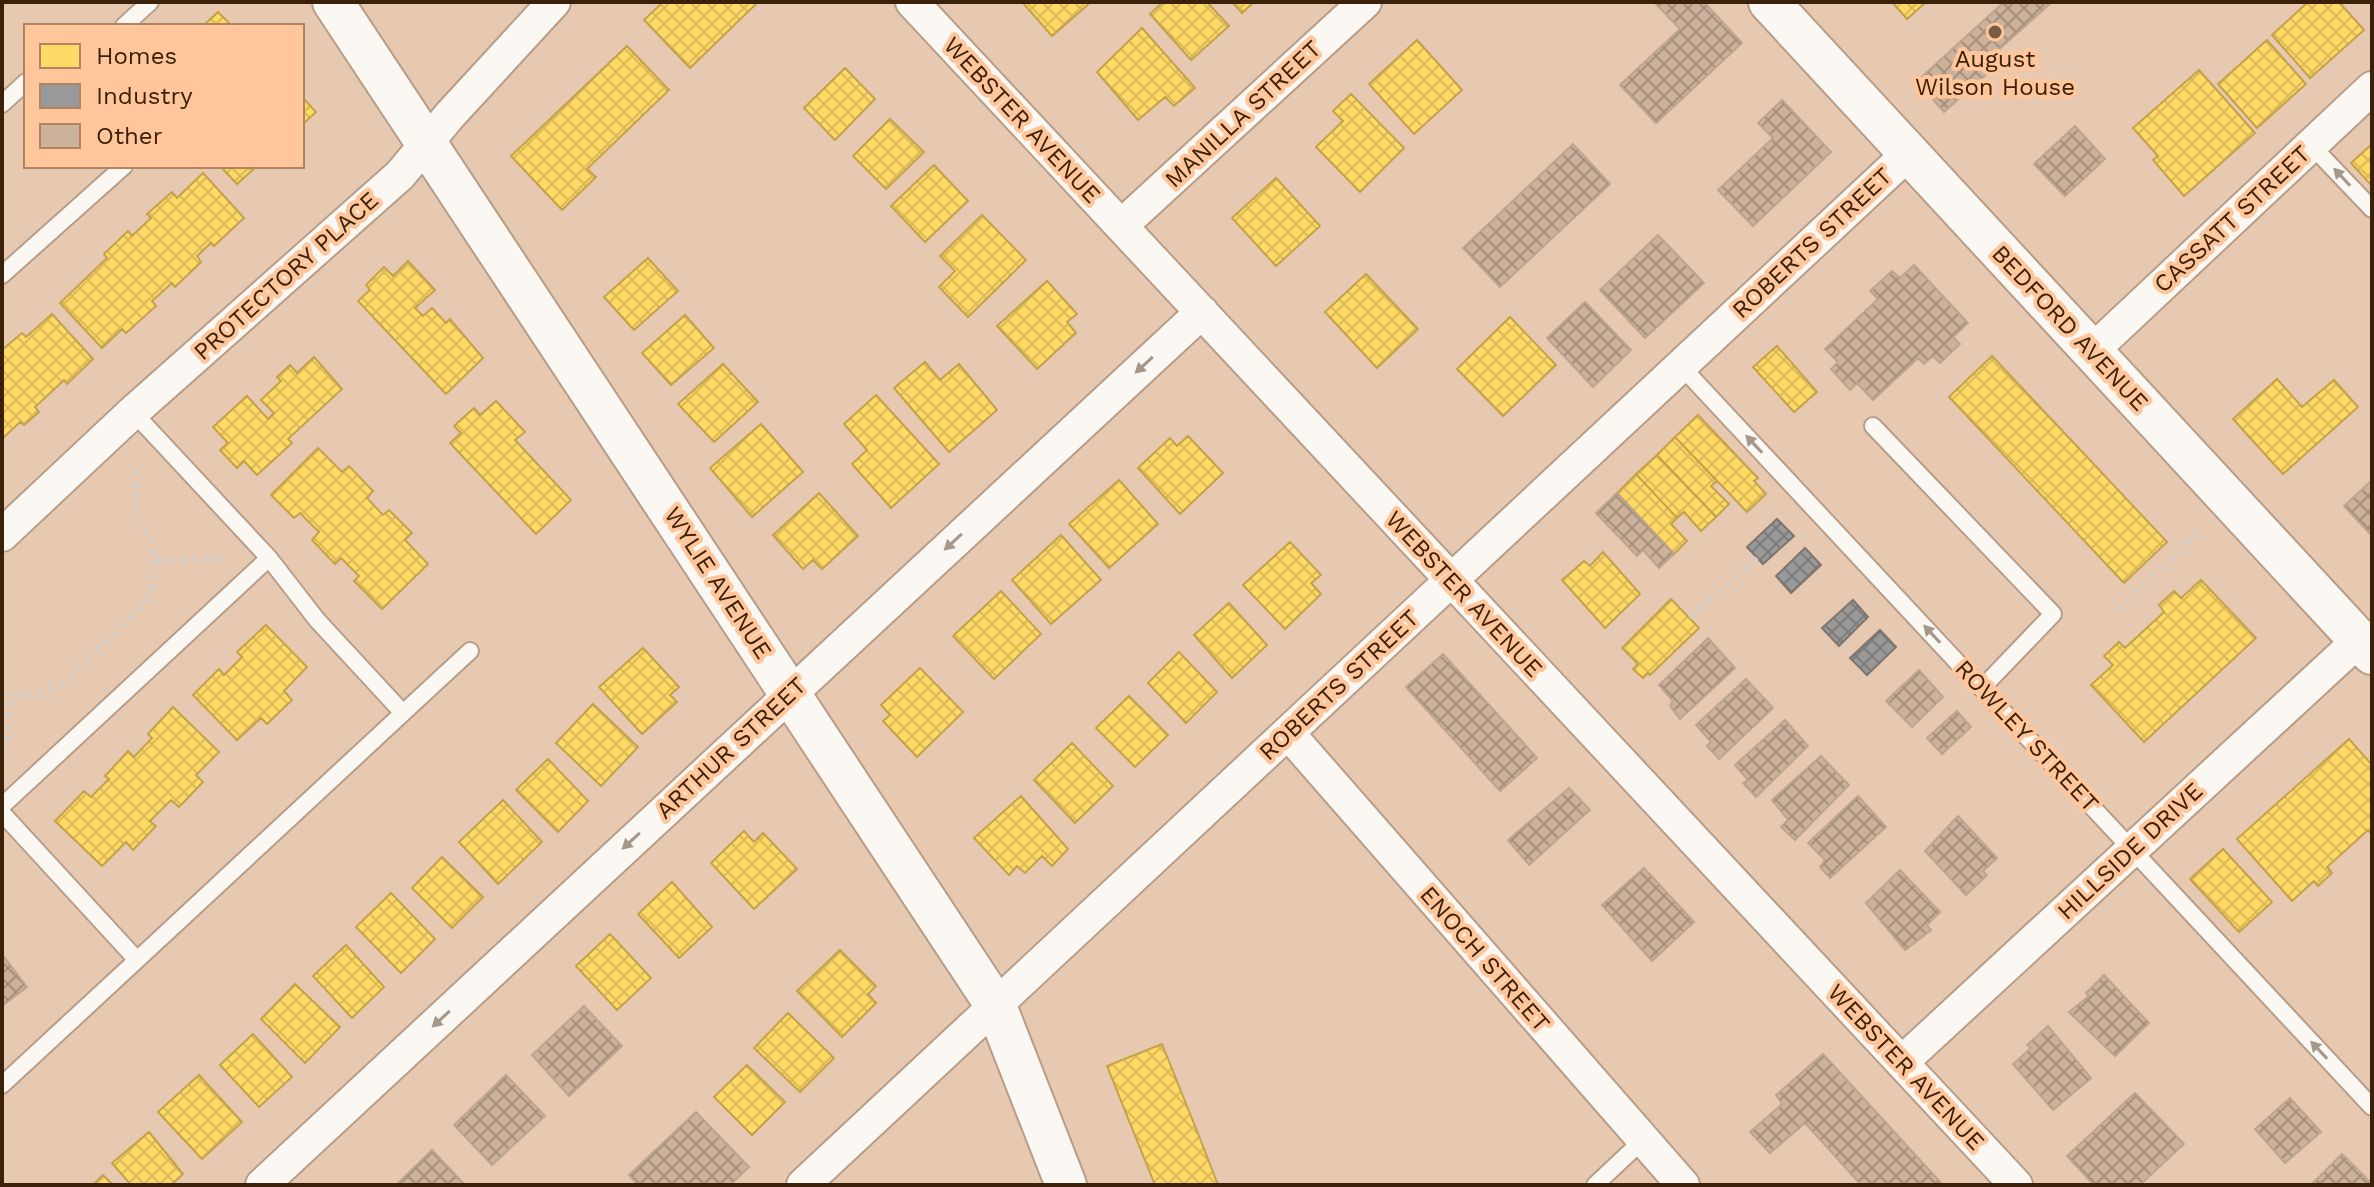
<svg xmlns="http://www.w3.org/2000/svg" width="2374" height="1187" viewBox="0 0 2374 1187" font-family="'Work Sans',sans-serif">
	<style>
		.homes { fill: url(#homes-cross-hatch); stroke: #c4a24a; stroke-width: 2 }
		.industry { fill: url(#industry-cross-hatch); stroke: #7d756e; stroke-width: 2 }
		.building { fill: url(#building-cross-hatch); stroke: #bea48f; stroke-width: 2 }
		.lines { fill: none; stroke-linecap: round; stroke-linejoin: round }
		.service-casing { stroke: #b79d87; stroke-width: 20 }
		.minor-casing { stroke: #b79d87; stroke-width: 36 }
		.tertiary-casing { stroke: #b79d87; stroke-width: 44 }
		.path { stroke: #d8cdc5; stroke-width: 5; stroke-dasharray: 6 6; stroke-linecap: butt }
		.service { stroke: #fbf7f3; stroke-width: 16 }
		.minor { stroke: #fbf7f3; stroke-width: 32 }
		.tertiary { stroke: #fbf7f3; stroke-width: 40 }
		.oneway { fill: #a5978a }
		.poi-dot { fill: #785c44; stroke: #fec69a; stroke-width: 3 }
		.labels { text-anchor: middle; stroke-width: 8; stroke-linejoin: round; paint-order: stroke }
		.poi-label { font-size: 24px; fill: #3c210a; stroke: #fec69a }
		.street-label { font-size: 24px; fill: #3c210a; stroke: #fec69a }
	</style>
	<defs>
		<pattern id="homes-cross-hatch" width="8" height="8" patternUnits="userSpaceOnUse" patternTransform="scale(2)"><rect width="8" height="8" fill="#ffd966"/><path d="M0 0l8 8M0 8l8-8" fill="none" stroke="#dbba57"/></pattern>
		<pattern id="industry-cross-hatch" width="8" height="8" patternUnits="userSpaceOnUse" patternTransform="scale(2)"><rect width="8" height="8" fill="#999"/><path d="M0 0l8 8M0 8l8-8" fill="none" stroke="#7e7c7b"/></pattern>
		<pattern id="building-cross-hatch" width="8" height="8" patternUnits="userSpaceOnUse" patternTransform="scale(2)"><rect width="8" height="8" fill="#ccb19b"/><path d="M0 0l8 8M0 8l8-8" fill="none" stroke="#a7907d"/></pattern>
	</defs>
	<rect width="100%" height="100%" fill="#e7c9b1"/>
	<path class="homes" d="M663,2H758L690,68L644,20Z
		M1022,2H1091L1052,36Z
		M1163,2H1207L1229,26L1191,60L1150,14Z
		M1232,2H1254L1242,13Z
		M1892,2H1926L1907,19Z
		M2308,2H2339L2364,30L2310,78L2272,35Z
		M218,12L232,26H203Z
		M1142,28L1195,88L1174,106L1165,97L1138,120L1097,72Z
		M1417,40L1462,90L1414,134L1369,84Z
		M2267,40L2306,84L2257,128L2218,84Z
		M627,46L669,90L587,169L596,177L562,210L511,156Z
		M845,68L875,99L835,140L804,108Z
		M2199,70L2255,133L2184,196L2153,160L2158,156L2133,128Z
		M1351,94L1404,148L1360,192L1316,147L1343,121L1333,111Z
		M302,97L316,112L302,125Z
		M890,119L924,152L886,189L853,156Z
		M2372,144V186L2351,163Z
		M934,165L968,201L925,242L891,206Z
		M220,166H257L237,184Z
		M203,173L244,218L214,246L211,243L197,256L201,262L175,287L172,283L152,301L156,306L126,333L122,329L102,348L60,303L107,258L104,254L128,231L132,236L151,218L147,214L172,192L177,198Z
		M1276,178L1320,226L1276,266L1232,218Z
		M982,215L1026,260L968,317L939,287L955,271L940,256Z
		M648,258L678,291L634,330L604,297Z
		M408,261L435,290L415,308L423,316L432,308L446,323L450,319L483,358L446,394L358,301L370,290L366,285L384,267L393,276Z
		M1366,274L1418,329L1377,368L1325,312Z
		M1047,281L1077,314L1067,322L1076,333L1037,369L997,326Z
		M52,314L93,359L67,384L64,380L35,407L39,412L24,425L20,422L2,439V350L22,333L26,337Z
		M685,315L714,348L671,385L642,353Z
		M1510,317L1556,365L1503,416L1457,369Z
		M1777,346L1817,392L1794,412L1753,367Z
		M1992,356L2167,542L2124,583L1949,397Z
		M314,357L342,389L288,439L292,443L257,475L244,461L237,468L220,450L228,443L213,427L247,396L268,419L274,413L261,400L281,381L277,377L290,365L297,373Z
		M925,362L940,380L959,364L997,410L949,452L894,388Z
		M723,364L758,402L714,442L678,404Z
		M2277,379L2302,407L2334,380L2358,407L2283,474L2233,419Z
		M876,395L939,464L891,508L852,464L867,450L844,424Z
		M496,401L525,432L515,440L571,500L536,534L450,443L461,433L454,426L474,408L480,415Z
		M1698,415L1758,478L1754,481L1766,494L1747,512L1675,437Z
		M761,424L803,472L752,517L710,468Z
		M1188,436L1223,473L1180,514L1138,468L1170,438L1177,446Z
		M1675,437L1717,481L1711,486L1729,504L1716,517L1657,455Z
		M318,448L342,472L349,466L373,491L367,498L383,515L389,510L412,533L405,540L428,564L382,609L354,581L359,576L341,558L335,564L312,540L319,532L300,513L294,518L271,495Z
		M1657,455L1716,517L1701,531L1684,512L1677,518L1636,474Z
		M1636,474L1677,518L1671,524L1687,541L1674,554L1617,493Z
		M1119,480L1158,524L1109,568L1069,524Z
		M819,493L858,536L822,569L813,560L803,569L773,535Z
		M1061,535L1101,580L1051,624L1012,580Z
		M1290,542L1321,575L1311,583L1321,594L1285,629L1243,585Z
		M1603,552L1640,594L1605,628L1562,580L1584,561L1590,566Z
		M2201,580L2256,638L2144,742L2091,685L2113,665L2104,656L2119,642L2125,648L2164,612L2159,605L2174,591L2181,598Z
		M1001,591L1041,634L994,679L953,636Z
		M1671,599L1699,628L1650,675L1648,673L1643,678L1633,669L1638,664L1622,648Z
		M1229,603L1267,645L1232,678L1194,635Z
		M266,625L307,667L284,691L292,700L267,724L261,718L237,740L193,695L219,669L224,675L242,657L237,652Z
		M643,648L679,687L670,695L677,702L642,734L599,687Z
		M1179,652L1217,692L1186,723L1148,683Z
		M920,668L963,712L917,757L883,721L890,715L881,705Z
		M1129,696L1168,735L1135,767L1096,728Z
		M593,704L638,747L601,786L556,743Z
		M173,707L219,752L196,775L203,782L179,807L171,800L150,821L156,826L133,850L126,842L102,866L55,821L84,791L91,797L109,779L105,776L128,751L134,757L152,738L148,734Z
		M2349,739L2372,765V835L2368,830L2327,867L2332,873L2318,886L2314,881L2292,901L2237,839Z
		M1072,743L1113,786L1075,823L1034,780Z
		M548,759L588,801L558,832L516,790Z
		M1021,796L1068,849L1052,866L1042,856L1025,873L1017,866L1009,875L974,838Z
		M503,800L542,842L498,884L459,842Z
		M744,831L754,842L763,833L797,869L754,909L711,863Z
		M2223,849L2272,902L2239,932L2190,879Z
		M442,857L483,897L452,928L412,888Z
		M672,882L712,927L679,958L638,914Z
		M391,893L435,939L401,973L356,927Z
		M610,934L651,978L617,1010L576,966Z
		M346,945L384,987L352,1018L313,976Z
		M840,950L876,986L868,994L876,1003L842,1037L797,991Z
		M295,984L340,1027L305,1063L261,1019Z
		M788,1013L834,1058L800,1092L754,1048Z
		M253,1034L292,1077L259,1107L220,1065Z
		M1162,1044L1199,1136L1218,1185H1155L1107,1066Z
		M747,1065L785,1102L752,1135L714,1097Z
		M199,1075L242,1122L202,1159L158,1112Z
		M149,1132L183,1174L171,1185H131L112,1163Z
		M103,1175L113,1185H93Z"/>
	<path class="industry" d="M1777,519L1794,536L1763,564L1747,547Z
		M1805,548L1821,565L1791,593L1776,576Z
		M1853,600L1868,617L1839,646L1822,628Z
		M1880,630L1896,647L1867,675L1850,658Z"/>
	<path class="building" d="M1654,2H1704L1742,43L1656,123L1620,85L1680,29Z
		M2004,2H2052L1986,61L1992,69L1944,112L1917,81Z
		M1782,100L1831,152L1753,226L1718,190L1773,138L1758,123Z
		M2075,126L2105,159L2065,196L2034,164Z
		M1573,144L1610,184L1500,287L1463,248Z
		M1658,235L1704,283L1645,338L1600,290Z
		M1914,265L1968,323L1953,337L1960,344L1940,363L1933,356L1924,364L1918,358L1873,400L1857,383L1850,390L1831,369L1838,362L1825,349L1878,299L1870,291L1892,271L1900,278Z
		M1585,302L1631,350L1593,387L1547,338Z
		M2372,480V536L2344,506Z
		M1617,493L1674,554L1659,568L1643,550L1637,556L1596,513Z
		M1708,638L1735,668L1680,719L1670,706L1673,701L1659,685Z
		M1443,654L1537,758L1500,791L1406,687Z
		M1919,670L1943,697L1912,727L1886,701Z
		M1746,679L1773,708L1719,759L1707,746L1711,742L1696,725Z
		M1957,711L1971,727L1942,754L1927,738Z
		M1785,720L1808,746L1756,797L1743,783L1748,780L1735,765Z
		M1821,756L1849,785L1795,840L1781,827L1788,820L1772,800Z
		M1569,788L1590,810L1529,865L1508,840Z
		M1858,796L1886,827L1830,878L1820,867L1825,860L1808,843Z
		M1958,816L1997,858L1983,871L1987,875L1966,895L1925,851Z
		M1644,868L1694,922L1652,961L1602,905Z
		M1900,870L1940,912L1927,925L1931,930L1905,950L1866,903Z
		M2,954L27,987L2,1006Z
		M2104,975L2149,1023L2115,1056L2069,1012L2089,996L2086,993Z
		M584,1006L622,1046L569,1096L532,1055Z
		M2048,1026L2091,1078L2053,1110L2013,1064L2031,1048L2027,1045Z
		M1823,1054L1943,1185H1861L1805,1123L1770,1153L1750,1132L1782,1104L1776,1095Z
		M506,1075L545,1116L492,1165L454,1125Z
		M2135,1093L2184,1144L2140,1185H2094L2067,1156Z
		M2290,1098L2321,1132L2285,1163L2255,1129Z
		M696,1112L749,1167L730,1185H638L629,1175Z
		M432,1150L465,1185H396Z
		M2342,1154L2372,1184L2311,1185Z"/>
	<g class="lines">
		<g class="service-casing">
			<path id="service" d="M124,26L150,2
				M2,104L26,82
				M2311,145L2372,209
				M2,275L124,166
				M1681,366L2372,1107
				M1873,426L2053,614L1982,688
				M403,713L470,651
				M2,806L269,558
				M2,813L137,960L403,713L317,620L269,558L133,412
				M2,1085L137,960
				M1595,1185L1643,1140"/>
		</g>
		<g class="minor-casing">
			<path id="minor" d="M912,2L2016,1185
				M1121,226L1365,2
				M2092,351L2372,88
				M2,535L133,412L400,175L450,115L554,2
				M1288,733L1683,1185
				M1902,1062L2359,640
				M262,1185L1202,312
				M803,1185L1909,153"/>
		</g>
		<g class="tertiary-casing">
			<path id="tertiary" d="M333,2L996,1006L1066,1185
				M1769,2L2372,654"/>
		</g>
		<path class="path" d="M156,561L225,559
			M2116,610L2200,531
			M1690,618L1757,558
			M2,693L12,696L38,694L59,686L140,609L153,586L156,561L150,538L138,518L136,469
			M3,766L12,696"/>
		<use href="#service" class="service"/>
		<use href="#minor" class="minor"/>
		<use href="#tertiary" class="tertiary"/>
	</g>
	<defs><path id="oneway-solid" d="M-6-.8H1V-3.2L6.5 0L1 3.2V.8H-6Z" transform="scale(2)"/></defs>
	<g class="oneway">
		<use href="#oneway-solid" transform="translate(2342 177) rotate(-133)"/>
		<use href="#oneway-solid" transform="translate(1144 365) rotate(137)"/>
		<use href="#oneway-solid" transform="translate(1754 444) rotate(-133)"/>
		<use href="#oneway-solid" transform="translate(953 542) rotate(137)"/>
		<use href="#oneway-solid" transform="translate(1932 634) rotate(-133)"/>
		<use href="#oneway-solid" transform="translate(631 841) rotate(137)"/>
		<use href="#oneway-solid" transform="translate(441 1019) rotate(137)"/>
		<use href="#oneway-solid" transform="translate(2319 1050) rotate(-133)"/>
	</g>
	<circle class="poi-dot" cx="1995" cy="32" r="8"/>
	<g class="labels">
		<g class="poi-label">
			<text x="1995" y="67">August<tspan x="1995" dy="28">Wilson House</tspan></text>
		</g>
		<g class="street-label">
			<text transform="translate(1243 114) rotate(-43)" y="8">MANILLA STREET</text>
			<text transform="translate(1022 120) rotate(47)" y="8">WEBSTER AVENUE</text>
			<text transform="translate(2232 219) rotate(-43)" y="8">CASSATT STREET</text>
			<text transform="translate(1812 243) rotate(-43)" y="8">ROBERTS STREET</text>
			<text transform="translate(286 276) rotate(-42)" y="8">PROTECTORY PLACE</text>
			<text transform="translate(2070 328) rotate(47)" y="8">BEDFORD AVENUE</text>
			<text transform="translate(718 583) rotate(57)" y="8">WYLIE AVENUE</text>
			<text transform="translate(1464 594) rotate(47)" y="8">WEBSTER AVENUE</text>
			<text transform="translate(1339 685) rotate(-43)" y="8">ROBERTS STREET</text>
			<text transform="translate(2027 736) rotate(47)" y="8">ROWLEY STREET</text>
			<text transform="translate(731 748) rotate(-43)" y="8">ARTHUR STREET</text>
			<text transform="translate(2130 851) rotate(-43)" y="8">HILLSIDE DRIVE</text>
			<text transform="translate(1485 959) rotate(49)" y="8">ENOCH STREET</text>
			<text transform="translate(1906 1067) rotate(47)" y="8">WEBSTER AVENUE</text>
		</g>
	</g>
	<rect width="2374" height="1187" fill="none" stroke="#3c210a" stroke-width="8"/>
	<rect x="24" y="24" width="280" height="144" fill="#fec69a" stroke="#b08460" stroke-width="2"/>
	<rect x="40" y="44" width="40" height="24" fill="#ffd966" stroke="#b08460" stroke-width="2"/>
	<text x="96" y="64" font-size="24" fill="#3c210a">Homes</text>
	<rect x="40" y="84" width="40" height="24" fill="#999999" stroke="#b08460" stroke-width="2"/>
	<text x="96" y="104" font-size="24" fill="#3c210a">Industry</text>
	<rect x="40" y="124" width="40" height="24" fill="#ccb19b" stroke="#b08460" stroke-width="2"/>
	<text x="96" y="144" font-size="24" fill="#3c210a">Other</text>
</svg>
